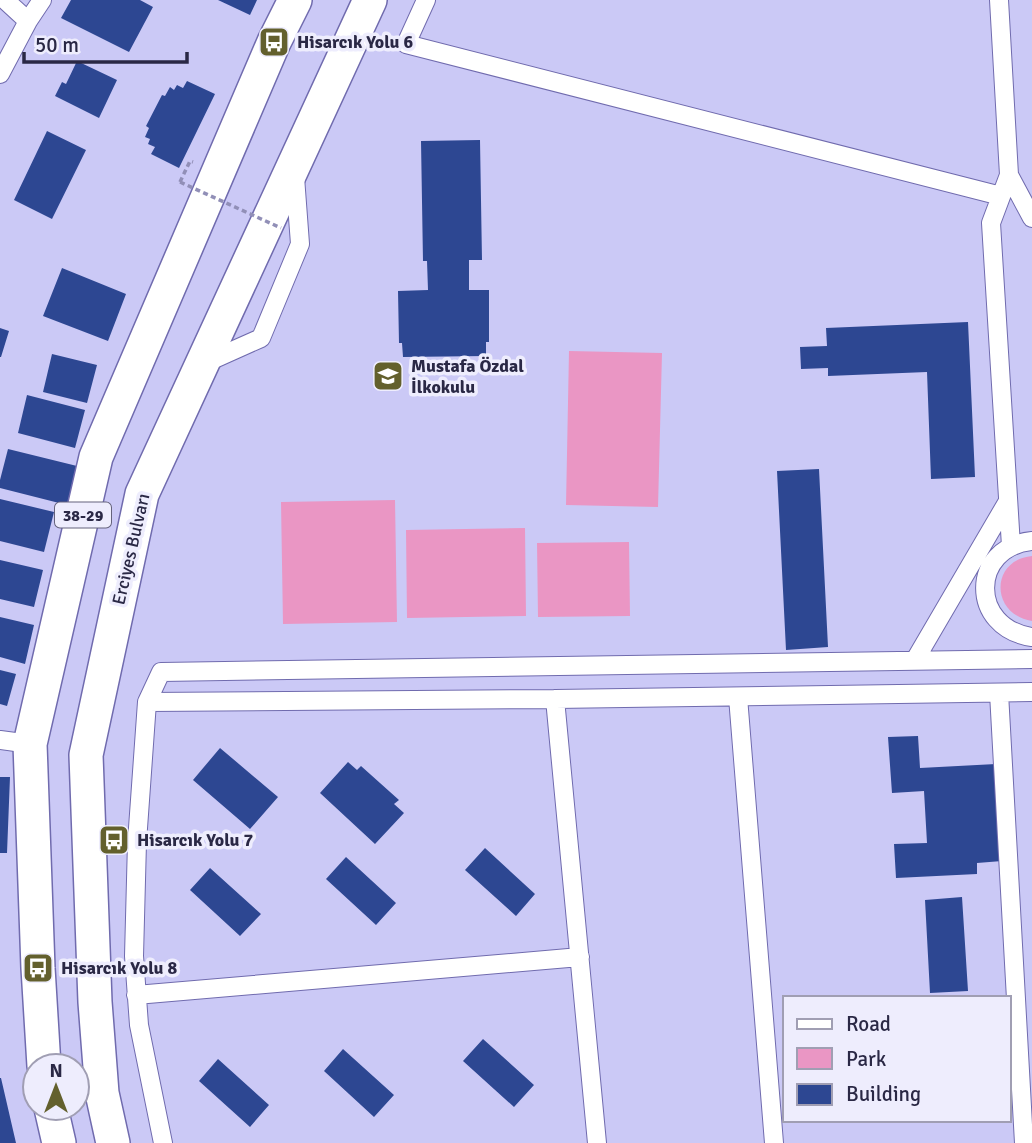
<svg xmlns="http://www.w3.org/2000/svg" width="1032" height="1143" viewBox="0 0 1032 1143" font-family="Signika,sans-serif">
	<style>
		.green { fill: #ea96c4 }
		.building { fill: #2d4792 }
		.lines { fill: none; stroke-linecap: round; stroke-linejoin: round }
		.street-casing { stroke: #706bae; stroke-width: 20 }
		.highway-casing { stroke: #706bae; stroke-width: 36 }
		.path { stroke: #918fb7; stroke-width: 3.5; stroke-dasharray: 5 3.5; stroke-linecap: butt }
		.street { stroke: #fff; stroke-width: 18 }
		.highway { stroke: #fff; stroke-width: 33 }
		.path-bridge { stroke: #918fb7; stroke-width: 3.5; stroke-dasharray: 5 3.5; stroke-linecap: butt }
		.labels { text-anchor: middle; stroke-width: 7; stroke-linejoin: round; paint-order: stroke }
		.shield { fill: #eeedfd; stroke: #65637c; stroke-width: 2 }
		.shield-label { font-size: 16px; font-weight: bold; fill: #2a2845 }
		.poi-label { font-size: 18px; font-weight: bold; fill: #2a2845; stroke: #eeedfd; text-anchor: start }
		.street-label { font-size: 18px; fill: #2a2845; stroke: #eeedfd }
	</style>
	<rect width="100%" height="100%" fill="#cbc9f6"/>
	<path class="green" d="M569,351L662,353L658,507L566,505Z
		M395,500L397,622L283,624L281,502Z
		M525,528L526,616L407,618L406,530Z
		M629,542L630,616L538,617L537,543Z
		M1032,556V621C990,614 990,560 1032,556Z"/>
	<path class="building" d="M71,0H140L153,7L129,52L61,18Z
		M218,0H257L250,15Z
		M77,61L117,80L99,118L55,96L62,82L66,84Z
		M187,81L215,94L179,168L151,154L155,147L148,144L150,139L145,137L149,128L146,126L162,95L165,96L170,87L174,90L177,85L183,88Z
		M47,131L86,150L52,219L14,200Z
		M480,140L482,260H469V290H489V342H486V356L403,357L402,343H399L398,291L428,290L427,261H423L421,141Z
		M62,268L126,294L108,341L43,316Z
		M968,322L975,477L931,479L927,372L828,376V368L801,369L800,347L827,346L826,328Z
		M0,328L9,331L1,357H0Z
		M52,354L97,365L87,403L43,392Z
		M27,395L85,410L75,448L18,433Z
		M8,449L77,466L67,505L0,488V480Z
		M819,469L828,647L786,650L777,471Z
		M0,499L54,512L44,552L0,541Z
		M0,560L43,570L34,607L0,599Z
		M0,617L34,625L25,664L0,657Z
		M0,670L16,674L7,706L0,704Z
		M918,736L920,768L996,764L1002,861L977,863V874L896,878L894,844L927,843L924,791L892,793L888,737Z
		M220,748L278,797L250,829L193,780Z
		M348,762L357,770L361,766L399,800L394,804L404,813L375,844L320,793Z
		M0,777H10L7,853H0Z
		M485,848L535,894L516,916L465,870Z
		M346,857L396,903L376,925L326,879Z
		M210,868L261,914L240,936L190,890Z
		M962,897L968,991L930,993L925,900Z
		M483,1039L534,1085L514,1107L463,1061Z
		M343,1049L394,1095L374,1117L324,1071Z
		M218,1059L269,1105L250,1127L199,1081Z
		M0,1078H1L16,1143H0Z"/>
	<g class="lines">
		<g class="street-casing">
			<path id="street" d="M5,0L28,21
				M426,0L406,44L1001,196
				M999,0L1009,175
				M0,74L28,21L42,0
				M205,363L261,338L300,244L295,177
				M1032,541C970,547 969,628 1032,637
				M1011,546L991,223L1009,175L1032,218
				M915,660L1008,501
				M999,693L1024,1143
				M738,697L774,1143
				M555,699L597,1143
				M147,702L555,699L1032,692
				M0,740L30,744
				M136,995L580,957
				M163,1143L139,1025L134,956L137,842L147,702L161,672L1032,659"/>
		</g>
		<g class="highway-casing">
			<path id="highway" d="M44,1066L38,968L30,744L96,457L274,42L295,0
				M51,1108L59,1143
				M113,1143L102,1093L95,1002L86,755L142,494L370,0"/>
		</g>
		<path class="path" d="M180,182L190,161L193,162"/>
		<use href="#street" class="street"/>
		<use href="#highway" class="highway"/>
		<path class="path-bridge" d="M180,182L281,228"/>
	</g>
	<defs>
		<g id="bus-square" transform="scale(1.575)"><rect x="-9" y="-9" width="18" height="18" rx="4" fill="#63602d" stroke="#eeedfd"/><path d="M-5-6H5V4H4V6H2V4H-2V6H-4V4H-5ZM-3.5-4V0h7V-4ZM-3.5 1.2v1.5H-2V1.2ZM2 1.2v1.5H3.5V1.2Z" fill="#fff"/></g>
		<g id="school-square" transform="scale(1.575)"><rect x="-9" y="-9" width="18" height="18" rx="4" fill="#63602d" stroke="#eeedfd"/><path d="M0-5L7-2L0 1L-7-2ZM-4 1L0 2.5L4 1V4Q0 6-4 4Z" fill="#fff"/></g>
	</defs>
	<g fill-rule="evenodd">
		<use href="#bus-square" x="274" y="42"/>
		<use href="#school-square" x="388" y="376"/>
		<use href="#bus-square" x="114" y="840"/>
		<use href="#bus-square" x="38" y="968"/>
	</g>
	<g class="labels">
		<rect class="shield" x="55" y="502.5" width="56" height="25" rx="5"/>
		<g class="shield-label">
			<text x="83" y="521">38-29</text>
		</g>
		<g class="poi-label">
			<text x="297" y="48">Hisarcık Yolu 6</text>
			<text x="411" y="372">Mustafa Özdal<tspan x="411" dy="21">İlkokulu</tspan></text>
			<text x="137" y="846">Hisarcık Yolu 7</text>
			<text x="61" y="974">Hisarcık Yolu 8</text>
		</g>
		<g class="street-label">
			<text transform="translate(131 549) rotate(-77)" y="6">Erciyes Bulvarı</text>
		</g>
	</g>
	<rect x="783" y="996" width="228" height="126" fill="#eeedfd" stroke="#a09eb3" stroke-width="2"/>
	<rect x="797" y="1019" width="35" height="10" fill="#ffffff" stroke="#a09eb3" stroke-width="2"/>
	<text x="846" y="1031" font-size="21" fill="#2a2845">Road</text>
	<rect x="797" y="1048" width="35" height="21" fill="#ea96c4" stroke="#a09eb3" stroke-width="2"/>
	<text x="846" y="1066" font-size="21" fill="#2a2845">Park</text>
	<rect x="797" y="1084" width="35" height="21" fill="#2d4792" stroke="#a09eb3" stroke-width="2"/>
	<text x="846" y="1101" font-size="21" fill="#2a2845">Building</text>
	<g transform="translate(56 1087)"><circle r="33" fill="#eeedfd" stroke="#a09eb3" stroke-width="2"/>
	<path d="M0-5L12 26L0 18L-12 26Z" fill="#63602d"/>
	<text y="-10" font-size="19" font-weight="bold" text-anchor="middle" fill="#2a2845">N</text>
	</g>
	<path d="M24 52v10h163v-10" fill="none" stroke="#2a2845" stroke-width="3.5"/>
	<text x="35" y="52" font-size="21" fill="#2a2845" stroke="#eeedfd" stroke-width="5" paint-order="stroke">50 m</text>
</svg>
